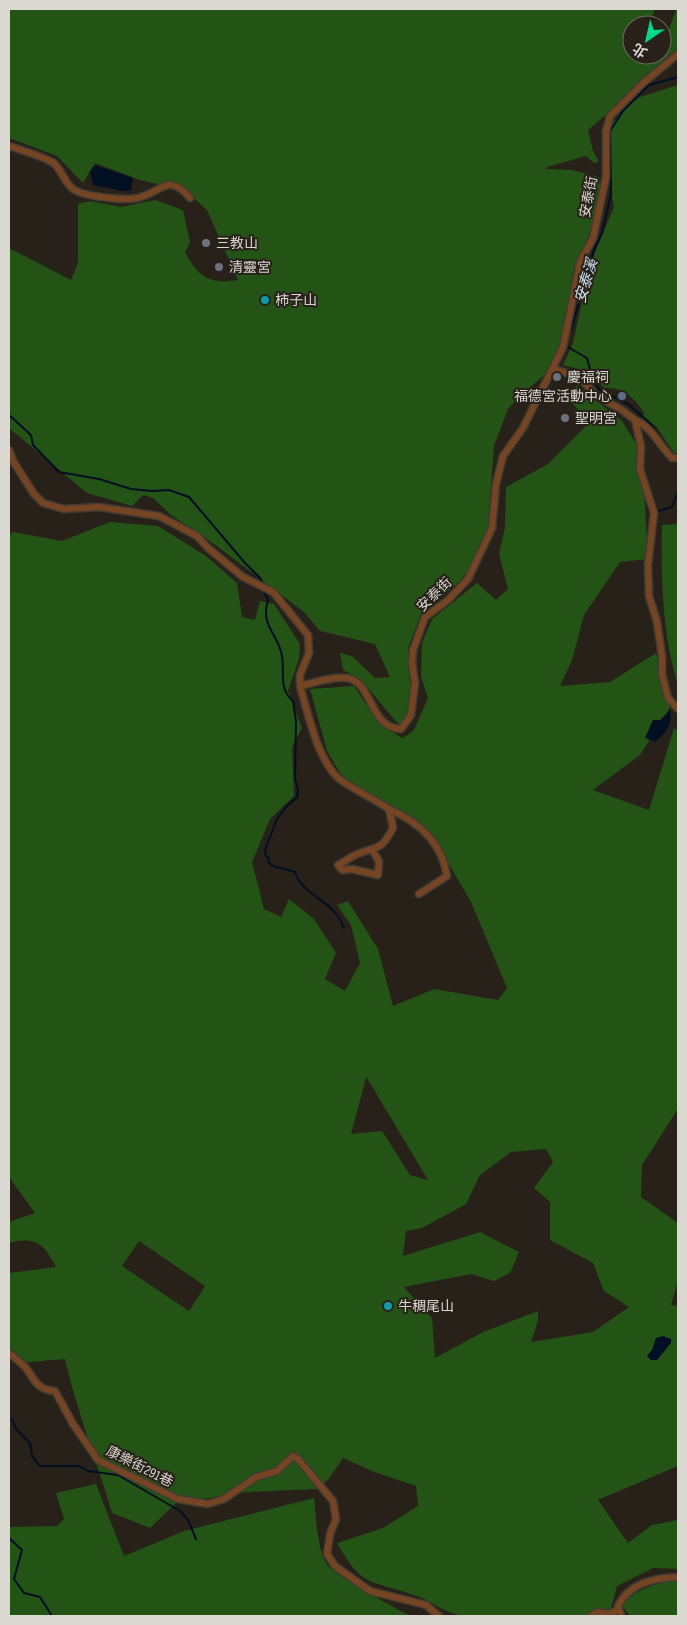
<svg xmlns="http://www.w3.org/2000/svg" width="687" height="1625" viewBox="0 0 687 1625" font-family="'Sofia Sans Condensed','Noto Sans TC',sans-serif">
	<style>
		.green { fill: #245316; fill-rule: evenodd }
		.water { fill: #000f22 }
		.lines { fill: none; stroke-linecap: round; stroke-linejoin: round }
		.stream { stroke: #000f22; stroke-width: 2 }
		.minor-casing { stroke: #403b33; stroke-width: 9 }
		.minor { stroke: #754422; stroke-width: 6 }
		.worship-dot { fill: #6b7280; stroke: #272119; stroke-width: 2 }
		.culture-dot { fill: #0f9aa8; stroke: #272119; stroke-width: 2 }
		.service-dot { fill: #5c6f8a; stroke: #272119; stroke-width: 2 }
		.labels { text-anchor: middle; stroke-width: 4; stroke-linejoin: round; paint-order: stroke }
		.street-label { font-size: 14px; fill: #dbd8d2; stroke: #272119 }
		.poi-label { font-size: 14px; fill: #dbd8d2; stroke: #272119; text-anchor: start }
		.water-label { font-size: 15px; font-style: italic; fill: #d0e3f4; stroke: #272119 }
	</style>
	<rect width="100%" height="100%" fill="#272119"/>
	<path class="green" d="M9,9H655L649,25H632V55H662V38L665,39L676,10L673,9H678V48L628,96L588,130L593,151L599,162L594,163L586,156L547,167L546,169L572,170L599,177L601,194L596,217L578,261L564,339L549,371L528,389L513,391L518,398L508,409L494,446L487,539L480,556L459,582L421,614L408,648L409,678L415,696L412,709L400,726L360,679L343,670L340,653L352,656L375,678L390,677L375,644L320,631L304,612L214,544L171,515L153,498L143,495L132,506L87,493L9,428V248L71,280L78,263V204L90,201L121,207L155,200L183,210L190,242L185,252C198,277 210,285 238,280L207,210L184,190L140,180L95,163L83,183L57,156L9,138Z
		M678,85V453H674L656,426L642,419L644,413C636,399 621,386 604,388L590,372L563,365L573,343L590,264L614,207L606,166L610,125L637,98Z
		M576,385L622,421L642,453L648,559L620,562L584,615L572,660L560,686L610,682L656,653L671,706L640,755L593,790L649,810L674,728L678,731V1109L642,1165L641,1197L678,1223V1281L671,1305L678,1306V1466L598,1500L628,1543L652,1525L678,1520V1569L653,1568L617,1586L609,1616H464C441,1612 433,1601 414,1595C371,1580 362,1588 337,1543L383,1528L418,1506L416,1486L374,1472L343,1458L328,1480L316,1489L247,1492L176,1503L150,1528L112,1513C97,1461 77,1412 65,1359L18,1363L9,1354V1273L56,1267C44,1244 36,1236 9,1243V1222L35,1213L9,1177V535L13,532L62,541L110,522L158,526L206,556L237,583L242,617L255,620L260,601L274,604L300,644L299,659L288,691L302,728L292,747L294,796L270,819L252,862L264,909L281,917L289,899L314,919L336,953L325,979L345,991L360,963L351,925L337,905L348,901L378,949L393,1006L434,989L498,1000L507,988L471,902L432,835L342,776L327,751L310,689L354,686C368,707 380,727 403,738L414,730L428,698L421,677L422,643L432,619L477,583L496,600L508,589L499,554L505,527L506,487L548,464L590,422L571,402ZM366,1078H367L428,1180L410,1175L382,1131L351,1134ZM546,1149L553,1162L534,1188L550,1202V1240L593,1263L604,1291L629,1307L593,1332L531,1342L538,1321V1311L483,1332L435,1358L432,1318L404,1287L471,1274L494,1281L510,1273L519,1252L480,1232L403,1256L406,1231L422,1228L466,1204L480,1175L511,1152ZM139,1241L205,1286L189,1311L122,1266Z
		M678,520V685C662,635 661,578 662,525L676,524Z
		M96,1484L124,1556L184,1531L314,1498C316,1516 317,1547 326,1563C333,1574 396,1609 411,1616H9V1527L57,1526L64,1519L56,1493Z
		M671,1581H678V1616H630L621,1605C636,1590 650,1585 671,1581Z"/>
	<path class="water" d="M94,166H98L133,178L131,190L124,191L93,185L90,171Z
		M670,710C673,724 666,733 655,742L645,738L653,720H660Z
		M663,1336L671,1339V1343L657,1360H651L647,1356L652,1350L656,1338Z"/>
	<g class="lines">
		<path class="stream" d="M567,330H571L594,250L602,233L611,194L610,131L623,111L649,85L678,77
			M566,346L587,358L593,381L600,390L628,404L651,424L658,436
			M9,415L31,435L33,445L59,472L99,479L131,489L152,491L169,490L189,497L245,563L261,579L262,585
			M656,512L672,507L678,492
			M263,589L268,600C260,627 278,633 282,656C285,673 278,688 293,701L296,721L295,779L298,790L297,797L286,807L277,819L265,850L266,856L269,858L268,862L273,866L295,872C303,897 334,899 344,928
			M12,1419L16,1429L30,1443L32,1456L40,1466H79L88,1471L118,1475L180,1511L188,1520L196,1539
			M9,1538L22,1550L14,1579L24,1593L40,1597L52,1616"/>
		<g class="minor-casing">
			<path id="minor" d="M9,146C23,151 39,155 52,162C61,167 64,183 73,189C81,195 100,197 110,198C119,199 132,200 141,197C163,190 169,173 190,198
				M554,369L579,377L597,396L622,410L635,420L641,446L640,469L654,513L648,565L649,596L657,622L662,656V674L668,698L678,709
				M635,420C653,428 658,444 672,458H678
				M9,450L13,461L34,494L43,503L64,509L99,507L159,516L197,536L208,548L243,577L273,592L308,635L309,653L300,675V686C308,713 318,764 342,781C357,791 374,799 389,809L393,828C380,853 377,845 355,855C349,858 344,862 338,865L342,870L352,869L378,875L379,861L373,851
				M300,686C313,683 333,676 347,678C373,682 369,728 401,729L411,715L415,683L412,663L413,650L425,617L448,600L468,579L492,528L496,484L503,456L523,428L563,347L580,262L593,238L606,177V131L610,116L643,83L678,54
				M389,809C419,822 442,842 447,876L419,894
				M9,1353C14,1357 20,1362 25,1367C35,1379 36,1390 55,1391L73,1424L98,1460L178,1499L208,1504L224,1499L256,1477L277,1471L293,1456L298,1459L333,1501L336,1519L330,1534L327,1554L335,1566L370,1591L426,1605L439,1616
				M591,1616L598,1612L609,1614L619,1609
				M621,1616L618,1606C629,1583 654,1578 678,1577"/>
		</g>
		<use href="#minor" class="minor"/>
	</g>
	<g class="worship-dot">
		<circle cx="206" cy="243" r="5"/>
		<circle cx="219" cy="267" r="5"/>
		<circle cx="557" cy="377" r="5"/>
		<circle cx="565" cy="418" r="5"/>
	</g>
	<g class="culture-dot">
		<circle cx="265" cy="300" r="5"/>
		<circle cx="388" cy="1306" r="5"/>
	</g>
	<circle class="service-dot" cx="622" cy="396" r="5"/>
	<g class="labels">
		<g class="street-label">
			<text transform="translate(588 197) rotate(-79)" y="5">安泰街</text>
			<text transform="translate(434 594) rotate(-44)" y="5">安泰街</text>
			<text transform="translate(140 1466) rotate(27)" y="5">康樂街291巷</text>
		</g>
		<g class="poi-label">
			<text x="216" y="248">三教山</text>
			<text x="229" y="272">清靈宮</text>
			<text x="275" y="305">柿子山</text>
			<text x="567" y="382">慶福祠</text>
			<text x="612" y="401" text-anchor="end">福德宮活動中心</text>
			<text x="575" y="423">聖明宮</text>
			<text x="398" y="1311">牛稠尾山</text>
		</g>
		<g class="water-label">
			<text transform="translate(586 281) rotate(-73)" y="5">安泰溪</text>
		</g>
	</g>
	<rect width="687" height="1625" fill="none" stroke="#dbd8d2" stroke-width="20"/>
	<g transform="translate(647 40) rotate(214)"><circle r="24" fill="#272119" stroke="#6f6a63"/>
	<path d="M0-4L9 19L0 12L-9 19Z" fill="#00d98c"/>
	<text y="-8" font-size="14" font-weight="bold" text-anchor="middle" fill="#dbd8d2">北</text>
	</g>
</svg>
